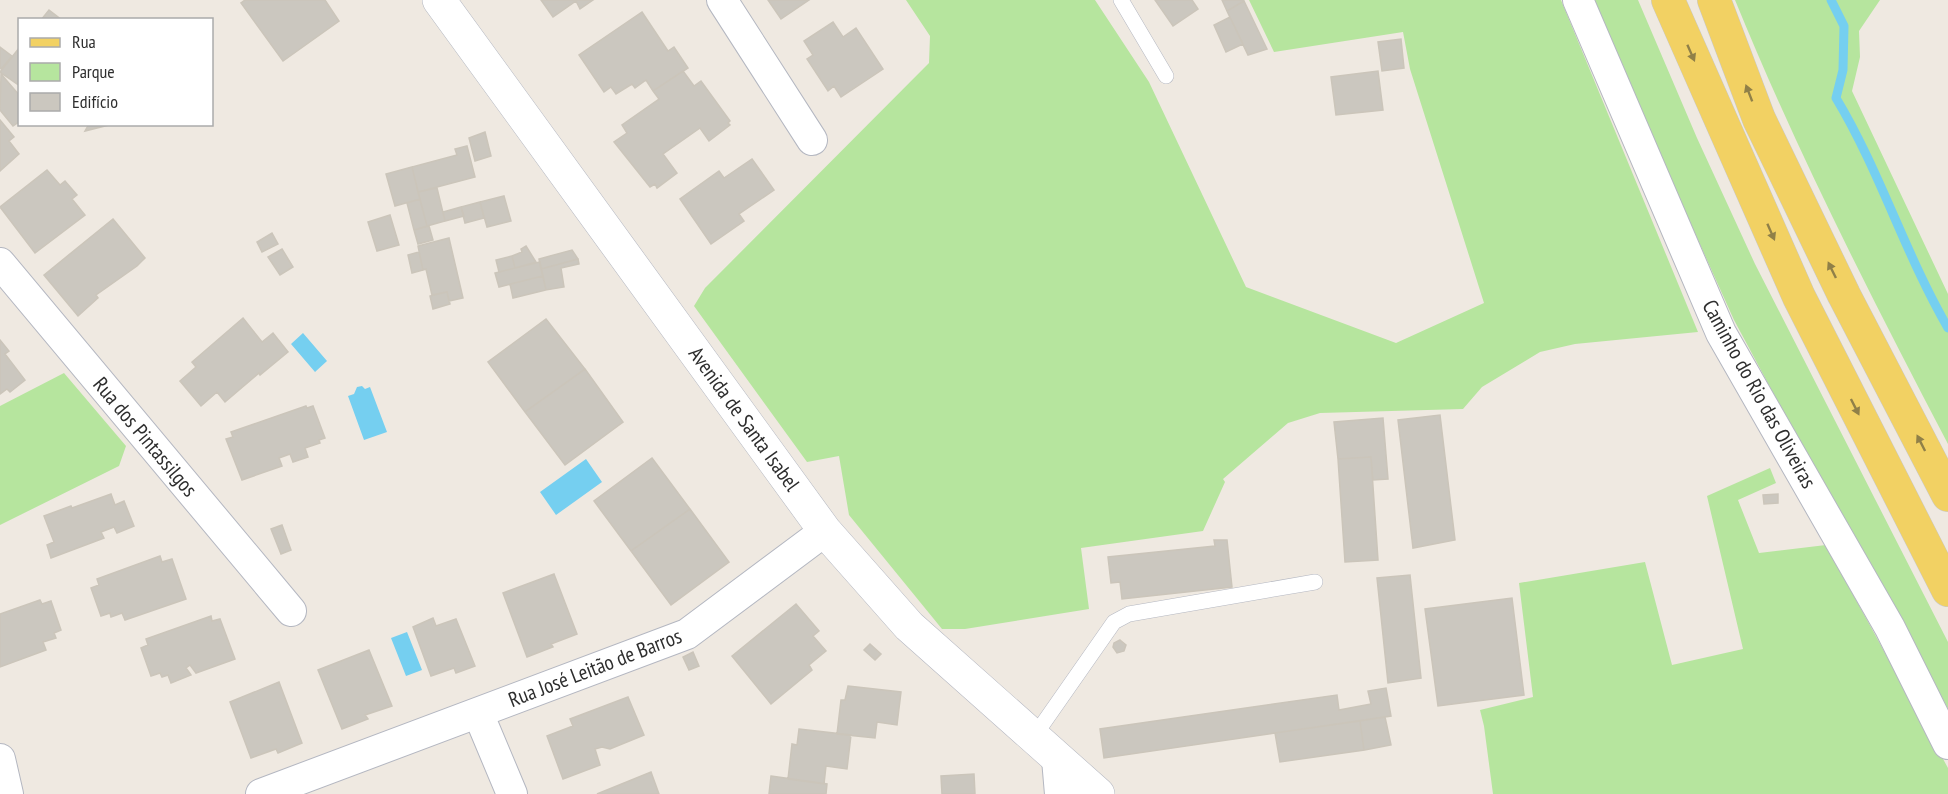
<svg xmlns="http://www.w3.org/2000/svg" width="1948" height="794" viewBox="0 0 1948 794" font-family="'PT Sans Narrow',sans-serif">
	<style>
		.green { fill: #b6e59e }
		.water { fill: #75cff0 }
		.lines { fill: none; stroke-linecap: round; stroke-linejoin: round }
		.stream { stroke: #75cff0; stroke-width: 9 }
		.building { fill: #cbc7bf; stroke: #cbc5ba; stroke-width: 1.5 }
		.lane-casing { stroke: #b4b7c1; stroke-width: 16 }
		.street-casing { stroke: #b4b7c1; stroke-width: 32 }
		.secondary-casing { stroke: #b4b7c1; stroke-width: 34 }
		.primary-casing { stroke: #c9c9c9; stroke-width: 34 }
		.lane { stroke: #fff; stroke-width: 15 }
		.street { stroke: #fff; stroke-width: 30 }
		.secondary { stroke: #fff; stroke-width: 33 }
		.primary { stroke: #f2d163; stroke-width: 33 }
		.oneway { fill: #908048 }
		.labels { text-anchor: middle; stroke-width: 4.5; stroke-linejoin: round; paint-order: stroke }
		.street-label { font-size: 21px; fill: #2e2e2e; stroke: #fff }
	</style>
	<rect width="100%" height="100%" fill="#efe9e1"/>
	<path class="green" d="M906,0H1095L1149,82L1246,287L1396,343L1484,303L1410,69L1403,32L1274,52L1249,0H1561L1698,332L1575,344L1540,352L1482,387L1463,409L1320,413L1288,423L1223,479L1225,482L1203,531L1081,548L1089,609L965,629H942L849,515L839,456L807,462L694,306L705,288L929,63L930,36Z
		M1590,0H1638L1697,138L1755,264L1948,642V709L1918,652L1829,497L1734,320Z
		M1735,0H1880L1859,31L1860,57L1852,91L1948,294V444C1872,299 1797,152 1735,0Z
		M64,373L126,446L119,466L0,525V406Z
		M1770,468L1776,483L1738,500L1759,553L1826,545L1948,768V794H1493L1484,726L1480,710L1533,697L1519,583L1645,562L1672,665L1743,649L1707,496Z"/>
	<path class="water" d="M303,333L327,361L315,372L291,344Z
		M362,386L365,389L370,387L387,432L364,440L348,396L354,394L357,387Z
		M586,459L602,482L556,515L540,492Z
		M407,632L422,670L406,676L391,638Z"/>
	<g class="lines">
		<path class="stream" d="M1831,0L1844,26L1843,70L1836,98C1880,171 1905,254 1948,328"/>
	</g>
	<path class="building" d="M245,0H325L339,21L283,61L241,3Z
		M541,0H593L580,9L576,1L553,17Z
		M768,0H809L781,19Z
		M1155,0H1192L1198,9L1173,26Z
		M1222,0H1243L1244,1L1227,11Z
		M1244,1L1267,49L1248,55L1227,11Z
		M49,10L62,20H41Z
		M642,12L668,51L674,47L688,68L653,91L646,80L635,88L632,84L616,94L611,87L604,92L579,55Z
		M1230,17L1243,44L1226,52L1214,25Z
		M833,22L843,37L856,28L883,69L841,97L834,86L828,91L807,59L813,55L804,41Z
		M1401,39L1404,68L1382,71L1378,42Z
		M0,47L12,56L1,69L0,68Z
		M20,47V86L0,72Z
		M683,71L694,86L701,81L730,121L728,123L730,125L709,141L700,128L663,154L677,173L657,188L655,184L650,187L614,142L627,133L622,125L659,99L653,91Z
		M1378,71L1383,110L1336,115L1331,77Z
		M1,74L20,96V121L13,126L0,110Z
		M0,120L14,137L9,141L19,154L0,171Z
		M89,124H113L85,131Z
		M485,132L491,156L475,161L469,138Z
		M467,146L475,177L418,192L412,167L457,155L455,149Z
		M752,159L774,190L739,214L744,221L711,244L680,199L719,171L724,178Z
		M412,167L420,199L395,206L386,174Z
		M47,170L60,185L65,181L77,195L72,199L85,215L35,253L0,207Z
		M437,188L445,221L427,226L418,192Z
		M504,196L511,221L487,227L480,202Z
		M420,199L427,226L414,230L407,203Z
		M480,202L484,218L465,223L461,207Z
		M461,207L464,216L445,221L443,212Z
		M390,215L399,245L377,251L368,222Z
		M113,219L145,258L137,266L96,295L98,298L78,316L44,275Z
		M429,226L433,240L418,244L414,230Z
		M272,233L278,244L262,252L257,242Z
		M449,238L463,298L449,301L447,292L432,295L426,269L423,270L418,246Z
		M526,246L536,262L515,268L512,256L522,252L521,249Z
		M282,249L293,267L280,275L268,257Z
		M572,250L578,259L541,269L539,259Z
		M419,252L423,270L412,273L408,255Z
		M512,256L515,268L499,272L496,260Z
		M578,259L579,264L561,268L564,287L546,290L541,269Z
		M540,262L543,276L499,287L495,273Z
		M543,276L546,290L513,298L510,284Z
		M447,292L450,304L433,309L430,296Z
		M243,318L262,342L273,333L288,352L260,375L259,373L225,402L217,392L201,406L180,381L196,367L192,362Z
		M546,319L585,369L525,412L488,362Z
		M0,340L9,351L5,354L25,380L10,392L7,389L0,394Z
		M585,369L623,422L565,465L525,412Z
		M306,406L307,408L313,406L325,438L319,440L320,443L305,448L308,457L293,462L290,454L279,458L282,466L242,480L226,439L233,437L231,432Z
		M1440,415L1455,540L1413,548L1398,420Z
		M1383,418L1388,479L1373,480L1371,457L1338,459L1334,422Z
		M1371,457L1378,560L1345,562L1338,459Z
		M652,458L690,509L631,551L594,501Z
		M111,494L115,505L124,501L134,526L117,533L114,527L101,532L104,538L51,558L47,545L54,542L44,516L71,506L72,508Z
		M1778,494V503L1764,504L1763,495Z
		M690,509L729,562L671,605L631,551Z
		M282,525L291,550L281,554L271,529Z
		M1214,540H1227L1232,587L1122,599L1120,582L1111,583L1108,557L1215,546Z
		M160,556L162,562L172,559L186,599L125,620L122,613L111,617L110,613L101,616L91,588L99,585L97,579Z
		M554,574L577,634L551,644L553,647L527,657L503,593Z
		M1410,575L1421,678L1388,683L1377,578Z
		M1512,598L1524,695L1438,706L1425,609Z
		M40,600L42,604L51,601L61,630L54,633L56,638L43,642L46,650L0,667V614Z
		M796,604L819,631L813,636L826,651L809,665L812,670L771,704L732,656Z
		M211,616L212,621L220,619L235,659L196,673L190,665L186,668L191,675L171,683L168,675L162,677L160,673L151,676L141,648L148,645L146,639Z
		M433,618L436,626L456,619L475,666L456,673L454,668L431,676L413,627Z
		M1120,640L1126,645L1124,651L1117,653L1113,647L1114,643Z
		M870,644L881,654L875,660L864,650Z
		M369,650L392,706L365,715L368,719L342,729L318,670Z
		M693,652L699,666L689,670L683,657Z
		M279,682L302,743L278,753L276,749L251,758L230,702Z
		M848,686L901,692L897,725L877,722L875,738L837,734L841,700H845Z
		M1386,688L1391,716L1104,758L1100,729L1337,695L1339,710L1371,704L1368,691Z
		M628,697L644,735L610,749L602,747L595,749L600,765L563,779L547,736L573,726L570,719Z
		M1385,717L1391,745L1364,750L1360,721Z
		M1360,721L1364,750L1280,762L1275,733Z
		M799,729L851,735L847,769L826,766L824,784L788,779L792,744L797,745Z
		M651,772L659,794H597Z
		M974,774L975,794H942L941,776Z
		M771,776L827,784L826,794H769Z"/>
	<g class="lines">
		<g class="lane-casing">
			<path id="lane" d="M1121,0L1166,76
				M1033,738L1114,622L1129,614L1315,582"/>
		</g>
		<g class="street-casing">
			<path id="street" d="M722,0L812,140
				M1578,0L1721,333L1890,628L1948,744
				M0,263L291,611
				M478,713L512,794
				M0,759L8,794
				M1057,759L1060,794
				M261,794L687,634L825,531"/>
		</g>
		<g class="secondary-casing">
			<path id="secondary" d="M439,0L825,531L909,626L1098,794"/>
		</g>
		<g class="primary-casing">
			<path id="primary" d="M1668,0L1799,297L1948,590
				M1714,0L1759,119L1844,295L1948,495"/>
		</g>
		<use href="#lane" class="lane"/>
		<use href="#street" class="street"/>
		<use href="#secondary" class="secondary"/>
		<use href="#primary" class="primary"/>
	</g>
	<defs><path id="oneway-solid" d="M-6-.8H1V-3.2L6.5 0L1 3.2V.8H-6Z" transform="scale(1.5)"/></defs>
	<g class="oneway">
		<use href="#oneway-solid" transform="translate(1691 53) rotate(66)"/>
		<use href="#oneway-solid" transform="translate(1749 93) rotate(-111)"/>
		<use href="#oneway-solid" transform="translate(1771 232) rotate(66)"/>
		<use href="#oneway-solid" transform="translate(1832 270) rotate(-116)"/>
		<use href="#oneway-solid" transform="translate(1855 407) rotate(63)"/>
		<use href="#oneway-solid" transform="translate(1921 443) rotate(-117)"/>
	</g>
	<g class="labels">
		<g class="street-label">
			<text transform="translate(1759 394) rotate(61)" y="7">Caminho do Rio das Oliveiras</text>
			<text transform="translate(744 419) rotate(54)" y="7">Avenida de Santa Isabel</text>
			<text transform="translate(145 437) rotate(50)" y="7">Rua dos Pintassilgos</text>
			<text transform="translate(595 668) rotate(-21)" y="7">Rua José Leitão de Barros</text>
		</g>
	</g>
	<rect x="18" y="18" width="195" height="108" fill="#ffffff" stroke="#ababab" stroke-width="1.5"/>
	<rect x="30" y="38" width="30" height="9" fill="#f2d163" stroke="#ababab" stroke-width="1.5"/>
	<text x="72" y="48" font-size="18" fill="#2e2e2e">Rua</text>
	<rect x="30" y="63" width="30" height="18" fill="#b6e59e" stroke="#ababab" stroke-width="1.5"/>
	<text x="72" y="78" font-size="18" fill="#2e2e2e">Parque</text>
	<rect x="30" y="93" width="30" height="18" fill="#cbc7bf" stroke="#ababab" stroke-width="1.5"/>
	<text x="72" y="108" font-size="18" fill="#2e2e2e">Edifício</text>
</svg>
